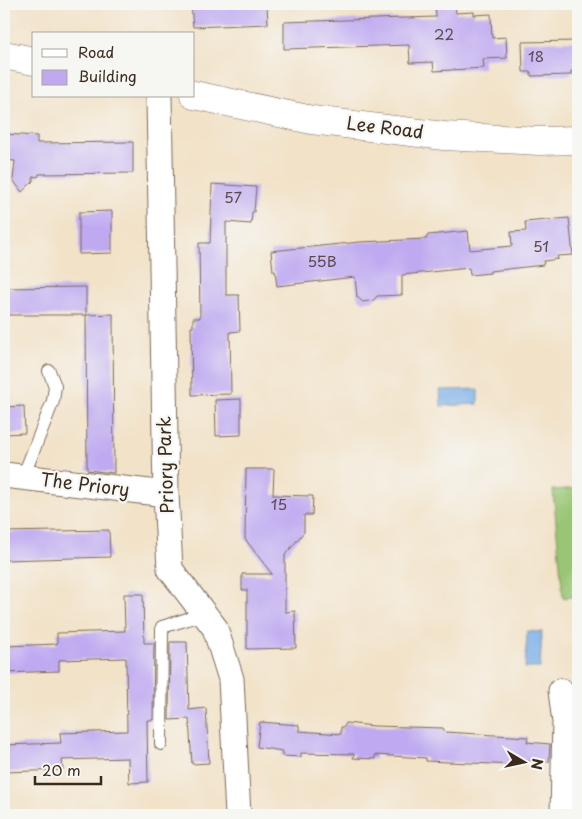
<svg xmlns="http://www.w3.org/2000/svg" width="582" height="819" viewBox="0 0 582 819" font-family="'Playpen Sans',sans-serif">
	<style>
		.green { fill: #99c674; stroke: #6a7849 }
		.water { fill: #79aee7; stroke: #5a6c82 }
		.building { fill: #bfaaf1 }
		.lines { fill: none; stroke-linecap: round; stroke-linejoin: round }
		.service-casing { stroke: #7b6a5a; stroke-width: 14 }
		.minor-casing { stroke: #7b6a5a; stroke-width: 27 }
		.secondary-casing { stroke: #7b6a5a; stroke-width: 29 }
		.service { stroke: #fff; stroke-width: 12 }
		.minor { stroke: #fff; stroke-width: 25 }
		.secondary { stroke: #fff; stroke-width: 28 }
		.labels { text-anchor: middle; stroke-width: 4.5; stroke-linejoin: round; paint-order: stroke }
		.number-label { font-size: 15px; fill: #5c4a53 }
		.street-label { font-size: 18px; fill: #3b2a1e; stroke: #f6f6f2 }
	</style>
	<rect width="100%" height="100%" fill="#f6f6f2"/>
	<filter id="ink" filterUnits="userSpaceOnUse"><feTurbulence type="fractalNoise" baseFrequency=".02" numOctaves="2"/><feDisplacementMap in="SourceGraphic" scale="10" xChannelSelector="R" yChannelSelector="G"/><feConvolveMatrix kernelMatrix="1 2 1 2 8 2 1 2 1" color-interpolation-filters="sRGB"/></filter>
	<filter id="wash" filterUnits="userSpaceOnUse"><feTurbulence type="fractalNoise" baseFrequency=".0096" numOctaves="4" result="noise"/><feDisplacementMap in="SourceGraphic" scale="20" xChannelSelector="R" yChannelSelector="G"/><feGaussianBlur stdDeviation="1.12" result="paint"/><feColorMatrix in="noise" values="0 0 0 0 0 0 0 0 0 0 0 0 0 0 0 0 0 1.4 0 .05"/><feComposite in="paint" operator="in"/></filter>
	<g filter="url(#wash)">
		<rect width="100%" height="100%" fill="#f2e2c8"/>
		<path class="green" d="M578,488V596L563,598L553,490Z"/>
		<path class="water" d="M478,389V404L441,406L440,390Z
			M527,631L542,632L540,668H525Z"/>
		<g id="blocks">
			<path class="building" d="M191,4H267L268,24L193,27Z
				M435,4H455L456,13L474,12V15L491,14L492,38L506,37L507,58L483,59L484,68L434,71L433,62L410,63L409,45L284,49V22L436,17Z
				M578,41V71H571V75L531,76V72H523L522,42Z
				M4,134L37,136V143L133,142V173L39,174L38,177L33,176V181L22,192L13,180L15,161L4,160Z
				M212,184L256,187L254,212H252L251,224L226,222V295H239L240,331L230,332L231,394L192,395L191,327H193V318H200L199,243H210Z
				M112,211V253L79,254V212Z
				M569,218L573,255L557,256L558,259L544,261L543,265L490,271V273L470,275L469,268L402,275V295L377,296L374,300L363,302L357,297L355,277L277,286L275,271H273L271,251L360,242L426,239L428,235L468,231L470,250L512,246L511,232L526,231L525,222Z
				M86,287V315H6L5,288Z
				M113,314L114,473L87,470L86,315Z
				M241,399V435L216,436L215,400Z
				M24,406L25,433L4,434V407Z
				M246,469H274L273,495L313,496L312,515H304V532L285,555V612L295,611L296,648L247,649V590H242V574H272L245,539Z
				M109,530L110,557L4,560V532Z
				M124,594H143L144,643H154L153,720H147L148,782L129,783L128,758L62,760L63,770L4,772V745L61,743L60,733L127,731L126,658L59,660V671L4,673V646L57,644V633L125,631Z
				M170,642H187L189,710L206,708L209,763L192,764L189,719L169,720Z
				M260,722L299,725V731L341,734V727H344L346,723L374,726L443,728L445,732L528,737L527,742L550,744L549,762L515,760V765L426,761V758L375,755V759L353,758L354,754L301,753V757L282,756V751L257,747Z"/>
		</g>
	</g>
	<g filter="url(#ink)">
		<use href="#blocks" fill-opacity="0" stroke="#7b6a5a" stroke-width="1"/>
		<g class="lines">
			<g class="service-casing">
				<path id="service" d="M23,477L53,401L55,386L49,371
					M161,744L162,627L204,614"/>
			</g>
			<g class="minor-casing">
				<path id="minor" d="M159,96L166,494L170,569L215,628L231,679L238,815
					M4,475L166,494
					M561,691L565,722L563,815"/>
			</g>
			<g class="secondary-casing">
				<path id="secondary" d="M4,55L34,61
					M194,95L312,120L444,136L539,141L578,140"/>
			</g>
			<use href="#service" class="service"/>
			<use href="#minor" class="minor"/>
			<use href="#secondary" class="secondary"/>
		</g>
	</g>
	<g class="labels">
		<g class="number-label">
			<text x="444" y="40">22</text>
			<text x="536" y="62">18</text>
			<text x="233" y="203">57</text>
			<text x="541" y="252">51</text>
			<text x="322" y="267">55B</text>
			<text x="279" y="510">15</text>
		</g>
		<g class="street-label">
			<text transform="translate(385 128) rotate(7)" y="6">Lee Road</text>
			<text transform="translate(166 465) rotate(-92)" y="6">Priory Park</text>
			<text transform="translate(85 485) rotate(7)" y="6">The Priory</text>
		</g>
	</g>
	<rect width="582" height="819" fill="none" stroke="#f6f6f2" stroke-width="20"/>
	<rect x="32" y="32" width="162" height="65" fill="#f6f6f2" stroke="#aba49d"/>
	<rect x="42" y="49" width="25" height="8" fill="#ffffff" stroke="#aba49d"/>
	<text x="78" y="58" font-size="15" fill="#3b2a1e">Road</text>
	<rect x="42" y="70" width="25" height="15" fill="#bfaaf1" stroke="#aba49d"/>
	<text x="78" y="82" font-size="15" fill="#3b2a1e">Building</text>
	<g transform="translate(524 762) rotate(99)" stroke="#f6f6f2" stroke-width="4" paint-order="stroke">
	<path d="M0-4L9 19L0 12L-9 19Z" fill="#3b2a1e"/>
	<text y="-8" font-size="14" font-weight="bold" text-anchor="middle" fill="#3b2a1e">N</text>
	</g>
	<path d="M35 776v8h66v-8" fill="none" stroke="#3b2a1e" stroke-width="2.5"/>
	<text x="42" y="776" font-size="15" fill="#3b2a1e" stroke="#f6f6f2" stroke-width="4" paint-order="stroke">20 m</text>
</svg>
